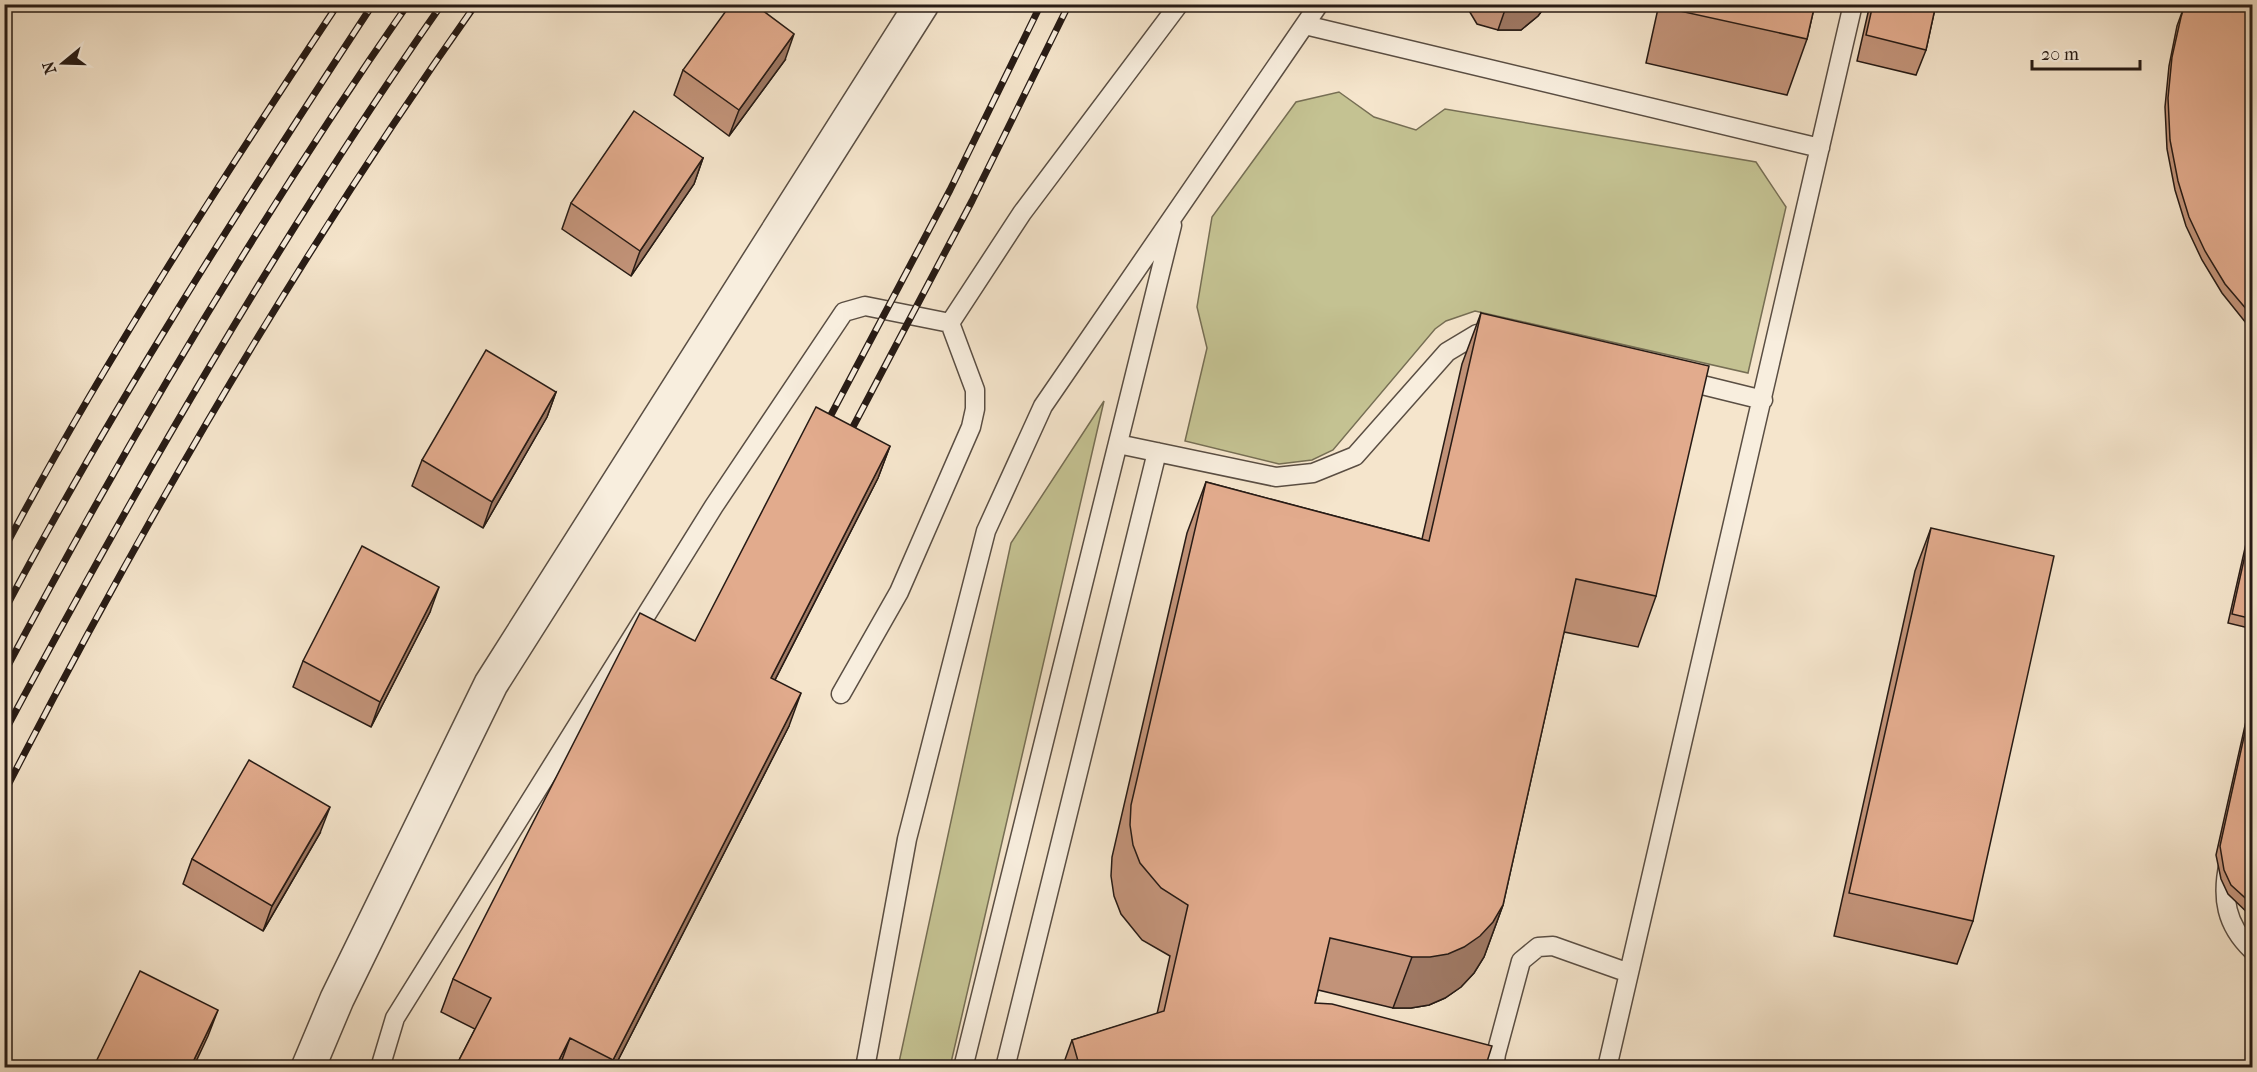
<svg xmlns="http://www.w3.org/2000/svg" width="2257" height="1072" viewBox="0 0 2257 1072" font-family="'IM FELL French Canon',serif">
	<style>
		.green { fill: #c4c292; stroke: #766e54; stroke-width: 1.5 }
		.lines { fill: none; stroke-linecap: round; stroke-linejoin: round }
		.service-casing { stroke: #5a4e43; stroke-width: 21 }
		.minor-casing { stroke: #5a4e43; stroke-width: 36 }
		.service { stroke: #f8eede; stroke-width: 18 }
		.minor { stroke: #f8eede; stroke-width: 33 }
		.rail-casing { stroke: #271b15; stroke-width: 7 }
		.rail { stroke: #f8eede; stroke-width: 4.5; stroke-dasharray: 14; stroke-linecap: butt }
		.wall { fill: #c29379; stroke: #271b15; stroke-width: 1.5 }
		.shaded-wall { fill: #9e7863; stroke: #271b15; stroke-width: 1.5 }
		.building { fill: #e2ab8d; stroke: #271b15; stroke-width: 1.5 }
	</style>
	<rect width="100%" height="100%" fill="#f5e5cc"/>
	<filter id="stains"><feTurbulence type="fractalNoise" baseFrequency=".00333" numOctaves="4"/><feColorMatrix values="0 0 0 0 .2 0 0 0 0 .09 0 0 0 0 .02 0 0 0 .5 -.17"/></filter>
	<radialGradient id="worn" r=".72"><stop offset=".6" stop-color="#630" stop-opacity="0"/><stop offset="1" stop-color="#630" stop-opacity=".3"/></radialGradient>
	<path class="green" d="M1339,92L1374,117L1416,130L1445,109L1756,162L1786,207L1748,373L1475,311L1446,321L1435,329L1333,450L1312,460L1279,464L1185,441L1207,348L1197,307L1212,217L1296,102Z
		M1104,401L950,1067H898L1011,543Z"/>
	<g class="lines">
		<g class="service-casing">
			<path id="service" d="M1305,25L1820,148
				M950,323L1022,213L1179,4
				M1682,380L1763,400
				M1118,444L1276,477L1313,473L1355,456L1447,352L1477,334L1495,336
				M841,694L899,592L971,427L975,409V390L950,323
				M2229,862C2221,898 2226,925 2252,950
				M380,1068L395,1018L714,506L844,312L865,306L950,323
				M865,1068L907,839L986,531L1043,406L1319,4
				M963,1068L1172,225
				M1005,1068L1157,452
				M1494,1068L1496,1054L1521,961L1538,947L1553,946L1629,973
				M1607,1068L1853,4"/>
		</g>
		<g class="minor-casing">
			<path id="minor" d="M308,1068L337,999L491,684L922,4"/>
		</g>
		<use href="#service" class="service"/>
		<use href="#minor" class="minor"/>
		<g class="rail-casing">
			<path id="rail" d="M823,430L950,190L1041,4
				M845,442L972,201L1069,4
				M4,549C104,361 220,182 338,4
				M4,611C115,402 243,202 373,4
				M4,673C126,443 259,218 408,4
				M4,733C138,483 279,237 442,4
				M4,793C144,520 299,254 476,4"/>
		</g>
		<use href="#rail" class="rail"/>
	</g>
	<path class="wall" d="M1465,4H1547L1538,16L1521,30H1498L1477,24Z
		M1659,4H1815L1807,39L1787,95L1646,63Z
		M1870,4H1936L1926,50L1916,75L1857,61Z
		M2185,4H2253V329L2246,323L2222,293L2202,260L2186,226L2175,190L2167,149L2165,107L2169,66L2177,26Z
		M785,60L729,136L674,95L683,70Z
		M703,158L694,184L631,276L562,229L571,203Z
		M1481,313L1656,596L1638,647L1564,632L1503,905L1484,957L1474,973L1461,987L1445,998L1429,1005L1411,1008H1393L1318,990L1315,1003L1485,1068H1062L1072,1040L1157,1014L1170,956L1142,940L1121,914L1114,896L1111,876L1112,857L1187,533L1206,482L1422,539L1462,364Z
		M556,392L547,417L483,528L412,486L422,460Z
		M890,446L878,478L775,680L789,726L614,1068H455L475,1029L441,1012L453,979L695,641Z
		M2253,513V629L2228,623Z
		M1931,528L1973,921L1957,964L1834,936L1915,571Z
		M430,612L371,727L293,687L303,661Z
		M2253,690V918L2228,894L2221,879L2216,855Z
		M320,833L263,931L183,884L192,859Z"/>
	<path class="shaded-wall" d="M1507,4H1547L1538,16L1521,30H1498Z
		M794,34L785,60L729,136L739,110Z
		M703,158L694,184L631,276L640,251Z
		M556,392L547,417L483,528L492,502Z
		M890,446L878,478L759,711L771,678Z
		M439,587L430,612L371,727L380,702Z
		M801,693L789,726L614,1068H610L613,1060Z
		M330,807L320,833L263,931L272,906Z
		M1503,905L1484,957L1474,973L1461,987L1445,998L1429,1005L1411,1008H1393L1412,957Z
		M218,1010L208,1036L193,1068H190Z
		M570,1038L559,1068H555Z"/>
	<path class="building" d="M731,4H754L794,34L739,110L683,70Z
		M1667,4H1815L1807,39L1666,8Z
		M1873,4H1936L1926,50L1866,35Z
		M2185,4H2253V317L2225,284L2205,251L2189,217L2178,181L2170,140L2168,98L2172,57L2181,17Z
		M634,111L703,158L640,251L571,203Z
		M1481,313L1709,366L1656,596L1576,579L1503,905L1493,922L1480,936L1464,947L1448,954L1430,957H1412L1330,938L1315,1003L1332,1004L1492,1046L1485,1068H1080L1072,1040L1164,1011L1188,905L1161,888L1140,863L1133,845L1130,825L1131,805L1206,482L1429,541Z
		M486,350L556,392L492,502L422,460Z
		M816,407L890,446L771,678L801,693L613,1060L570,1038L555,1068H455L491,998L453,979L640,613L695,641Z
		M2253,519V619L2232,614Z
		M1931,528L2054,556L1973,921L1849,893Z
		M362,546L439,587L380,702L303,661Z
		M2253,696V905L2231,885L2224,870L2220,846Z
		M249,760L330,807L272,906L192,859Z
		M140,971L218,1010L190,1068H93Z"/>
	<rect width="2257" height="1072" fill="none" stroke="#f5e5cc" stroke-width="24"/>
	<rect x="6" y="6" width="2245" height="1060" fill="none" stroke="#271b15" stroke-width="3"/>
	<rect x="12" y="12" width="2233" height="1048" fill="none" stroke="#271b15" stroke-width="1.5"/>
	<g transform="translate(63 63) rotate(251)" stroke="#f8eede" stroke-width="4.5" paint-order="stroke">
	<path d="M0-4.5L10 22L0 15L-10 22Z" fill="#271b15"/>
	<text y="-9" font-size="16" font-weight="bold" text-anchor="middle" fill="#271b15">N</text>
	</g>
	<path d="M2032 60v9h108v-9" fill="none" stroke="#271b15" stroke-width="3"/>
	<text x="2041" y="60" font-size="18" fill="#271b15" stroke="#f8eede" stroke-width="4.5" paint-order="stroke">20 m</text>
	<rect width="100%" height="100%" filter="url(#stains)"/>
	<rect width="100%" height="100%" fill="url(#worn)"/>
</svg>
